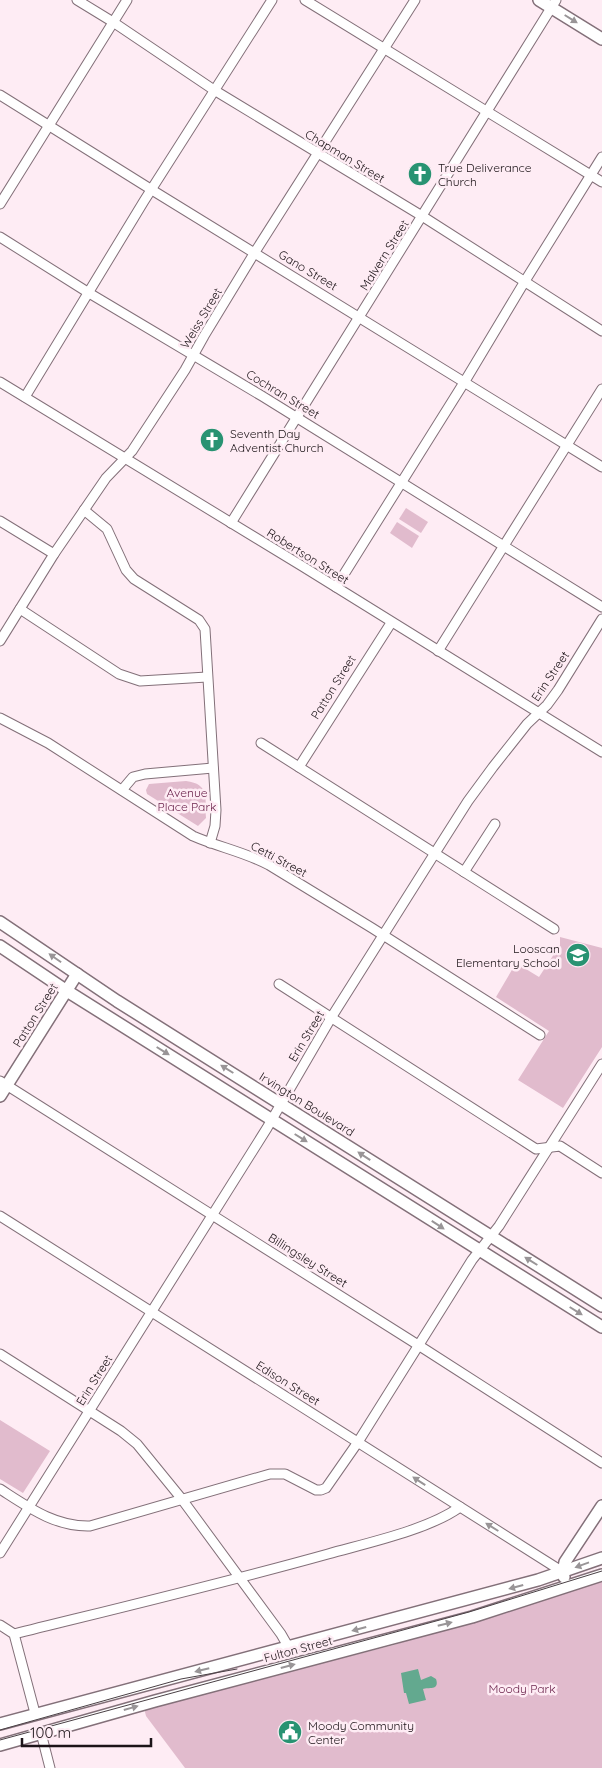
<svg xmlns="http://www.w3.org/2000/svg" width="602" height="1768" viewBox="0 0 602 1768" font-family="Quicksand,sans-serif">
<rect width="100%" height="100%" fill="#feecf4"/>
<g fill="#e1bbcd">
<polygon points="406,508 428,522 421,533 399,519"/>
<polygon points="397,522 419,536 412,548 390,533"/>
<path d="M186 781C210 784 205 798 206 818L198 826 147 794 146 790 149 784Z"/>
<polygon points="560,937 602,948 602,1047 563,1108 518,1080 549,1031 496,997 516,963 539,977 560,945"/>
<polygon points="0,1420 50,1451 23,1493 0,1479"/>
<polygon points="602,1577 602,1768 185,1768 146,1716 144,1708 394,1645"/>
</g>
<path fill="#63a98f" d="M418 1669 421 1680 431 1676 436 1679C440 1691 428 1687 423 1689L426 1700 409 1704 406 1693H404L401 1673Z"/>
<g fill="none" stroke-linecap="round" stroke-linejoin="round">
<g stroke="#837079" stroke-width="11">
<g id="street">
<polyline points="77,0 113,22 214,90 422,216 602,331"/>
<polyline points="305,0 602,182"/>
<polyline points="0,95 152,190 602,467"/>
<polyline points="0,204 127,0"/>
<polyline points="0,237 89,293 262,396 602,607"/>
<polyline points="0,382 302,566 602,752"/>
<polyline points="25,397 144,201 272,0"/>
<polyline points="84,510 107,529 126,570 134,579 199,620 205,629 216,810 215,826 210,843"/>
<polyline points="0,521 54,554"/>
<polyline points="231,523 556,0"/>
<polyline points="336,587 465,381 525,281 602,157"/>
<polyline points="20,609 119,674 140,681 207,677"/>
<polyline points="0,641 54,554 106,478 132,451 185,370 204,336 255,252 415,0"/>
<polyline points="438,651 602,389"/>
<path d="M0 718 48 743 193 836C218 847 245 852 269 865L372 928 540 1035"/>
<polyline points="261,743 554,929"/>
<polyline points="299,767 391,623"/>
<polyline points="122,790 133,777 145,774 213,768"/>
<polyline points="464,872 495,824"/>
<polyline points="279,984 536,1149 560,1146 602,1173"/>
<polyline points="0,1081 426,1350 602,1463"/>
<polyline points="0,1216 563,1572"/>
<polyline points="0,1354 121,1431 137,1444 181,1498 281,1634 289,1648"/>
<path d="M0 1489C28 1507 55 1527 90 1526L270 1474H285L316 1490H321L326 1488 358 1442 472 1260 499 1226 602 1064"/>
<polyline points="0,1553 267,1128 331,1018 435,853 468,801 493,767 527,724 547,705 558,690 602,619"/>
<polyline points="0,1625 14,1634 35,1713"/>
<path d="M14 1634C119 1608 224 1583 328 1554 367 1543 428 1530 460 1507"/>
<polyline points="41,1733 50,1768"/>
</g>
</g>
<g stroke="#837079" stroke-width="14">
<g id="secondary">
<polyline points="539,0 602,39"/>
<polyline points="0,922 117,1001 602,1306"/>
<polyline points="0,946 67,991 602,1327"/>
<polyline points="0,1096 77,974"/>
<polyline points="564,1577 563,1572 565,1562 602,1506"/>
<polyline points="0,1724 538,1580 602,1558"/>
<polyline points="0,1745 155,1701 472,1617 602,1575"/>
</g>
</g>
<use href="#street" stroke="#fff" stroke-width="9"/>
<use href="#secondary" stroke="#fff" stroke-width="11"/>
<g stroke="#4a4045" stroke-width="1">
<polyline points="0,1730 181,1679 237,1669"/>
<polyline points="0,1740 469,1612 602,1571"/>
</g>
</g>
<defs><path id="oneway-solid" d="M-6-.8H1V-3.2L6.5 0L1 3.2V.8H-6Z" transform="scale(1.25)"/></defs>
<g fill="#999597">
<use href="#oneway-solid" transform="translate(571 19) rotate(32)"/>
<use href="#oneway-solid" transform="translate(55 958) rotate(-145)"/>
<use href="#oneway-solid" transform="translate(163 1051) rotate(32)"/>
<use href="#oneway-solid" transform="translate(227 1069) rotate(-148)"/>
<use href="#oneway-solid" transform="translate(301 1138) rotate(32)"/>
<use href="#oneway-solid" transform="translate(364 1156) rotate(-147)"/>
<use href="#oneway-solid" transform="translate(438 1225) rotate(33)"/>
<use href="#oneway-solid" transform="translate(531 1261) rotate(-148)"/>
<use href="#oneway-solid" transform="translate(576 1311) rotate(32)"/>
<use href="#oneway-solid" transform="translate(419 1481) rotate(-147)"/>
<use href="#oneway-solid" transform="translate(492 1527) rotate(-148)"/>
<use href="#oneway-solid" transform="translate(582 1565) rotate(160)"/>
<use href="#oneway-solid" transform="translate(516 1587) rotate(165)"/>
<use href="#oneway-solid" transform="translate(445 1624) rotate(-14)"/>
<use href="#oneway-solid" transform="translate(359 1629) rotate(165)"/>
<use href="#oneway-solid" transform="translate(288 1666) rotate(-15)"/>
<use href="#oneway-solid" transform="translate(202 1670) rotate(166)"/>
<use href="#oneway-solid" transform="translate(131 1708) rotate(-16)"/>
</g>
<defs>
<g id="church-disc" transform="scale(1.25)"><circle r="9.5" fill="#289372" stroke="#feecf4"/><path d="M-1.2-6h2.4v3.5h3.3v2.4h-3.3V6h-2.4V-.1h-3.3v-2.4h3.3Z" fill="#fff"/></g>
<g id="school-disc" transform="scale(1.25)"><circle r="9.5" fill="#289372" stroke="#feecf4"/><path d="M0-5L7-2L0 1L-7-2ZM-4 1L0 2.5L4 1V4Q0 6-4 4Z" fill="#fff"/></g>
<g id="civic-disc" transform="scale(1.25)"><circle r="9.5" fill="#289372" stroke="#feecf4"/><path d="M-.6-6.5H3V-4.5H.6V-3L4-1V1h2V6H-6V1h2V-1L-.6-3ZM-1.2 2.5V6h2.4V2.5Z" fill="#fff"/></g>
</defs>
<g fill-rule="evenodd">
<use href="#church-disc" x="420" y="174"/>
<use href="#church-disc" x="212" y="440"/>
<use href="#school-disc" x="578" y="955"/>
<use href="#civic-disc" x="290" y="1732"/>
</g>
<g text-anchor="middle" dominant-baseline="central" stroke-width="5" stroke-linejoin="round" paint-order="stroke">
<g font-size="12" fill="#1c1418" stroke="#feecf4">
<text transform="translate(345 156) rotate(31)">Chapman Street</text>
<text transform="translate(384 255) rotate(-58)">Malvern Street</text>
<text transform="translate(308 270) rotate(31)">Gano Street</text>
<text transform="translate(201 318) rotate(-59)">Weiss Street</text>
<text transform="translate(283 394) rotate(31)">Cochran Street</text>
<text transform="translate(308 556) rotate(32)">Robertson Street</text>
<text transform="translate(550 676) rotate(-56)">Erin Street</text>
<text transform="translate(333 687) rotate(-58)">Patton Street</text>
<text transform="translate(279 859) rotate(28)">Cetti Street</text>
<text transform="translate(35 1015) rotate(-58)">Patton Street</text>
<text transform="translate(306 1036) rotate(-59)">Erin Street</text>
<text transform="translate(307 1104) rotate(32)">Irvington Boulevard</text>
<text transform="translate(308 1260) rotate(32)">Billingsley Street</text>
<text transform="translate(94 1380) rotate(-58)">Erin Street</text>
<text transform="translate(288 1383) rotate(32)">Edison Street</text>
<text transform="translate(298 1649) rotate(-15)">Fulton Street</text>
</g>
<g font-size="12" fill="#1c1418" stroke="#feecf4" text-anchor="start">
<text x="438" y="167">True Deliverance<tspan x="438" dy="14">Church</tspan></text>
<text x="230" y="433">Seventh Day<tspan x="230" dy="14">Adventist Church</tspan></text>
<text x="560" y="948" text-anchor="end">Looscan<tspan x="560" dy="14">Elementary School</tspan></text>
<text x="308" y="1725">Moody Community<tspan x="308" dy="14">Center</tspan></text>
</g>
<g font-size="12" fill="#6c254d" stroke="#feecf4">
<text x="187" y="792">Avenue<tspan x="187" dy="14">Place Park</tspan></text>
<text x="522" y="1688">Moody Park</text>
</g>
</g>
<path d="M22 1738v8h129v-8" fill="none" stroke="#1c1418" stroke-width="2.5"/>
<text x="30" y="1738" font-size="15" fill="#1c1418" stroke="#feecf4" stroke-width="4" paint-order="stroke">100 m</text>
</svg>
